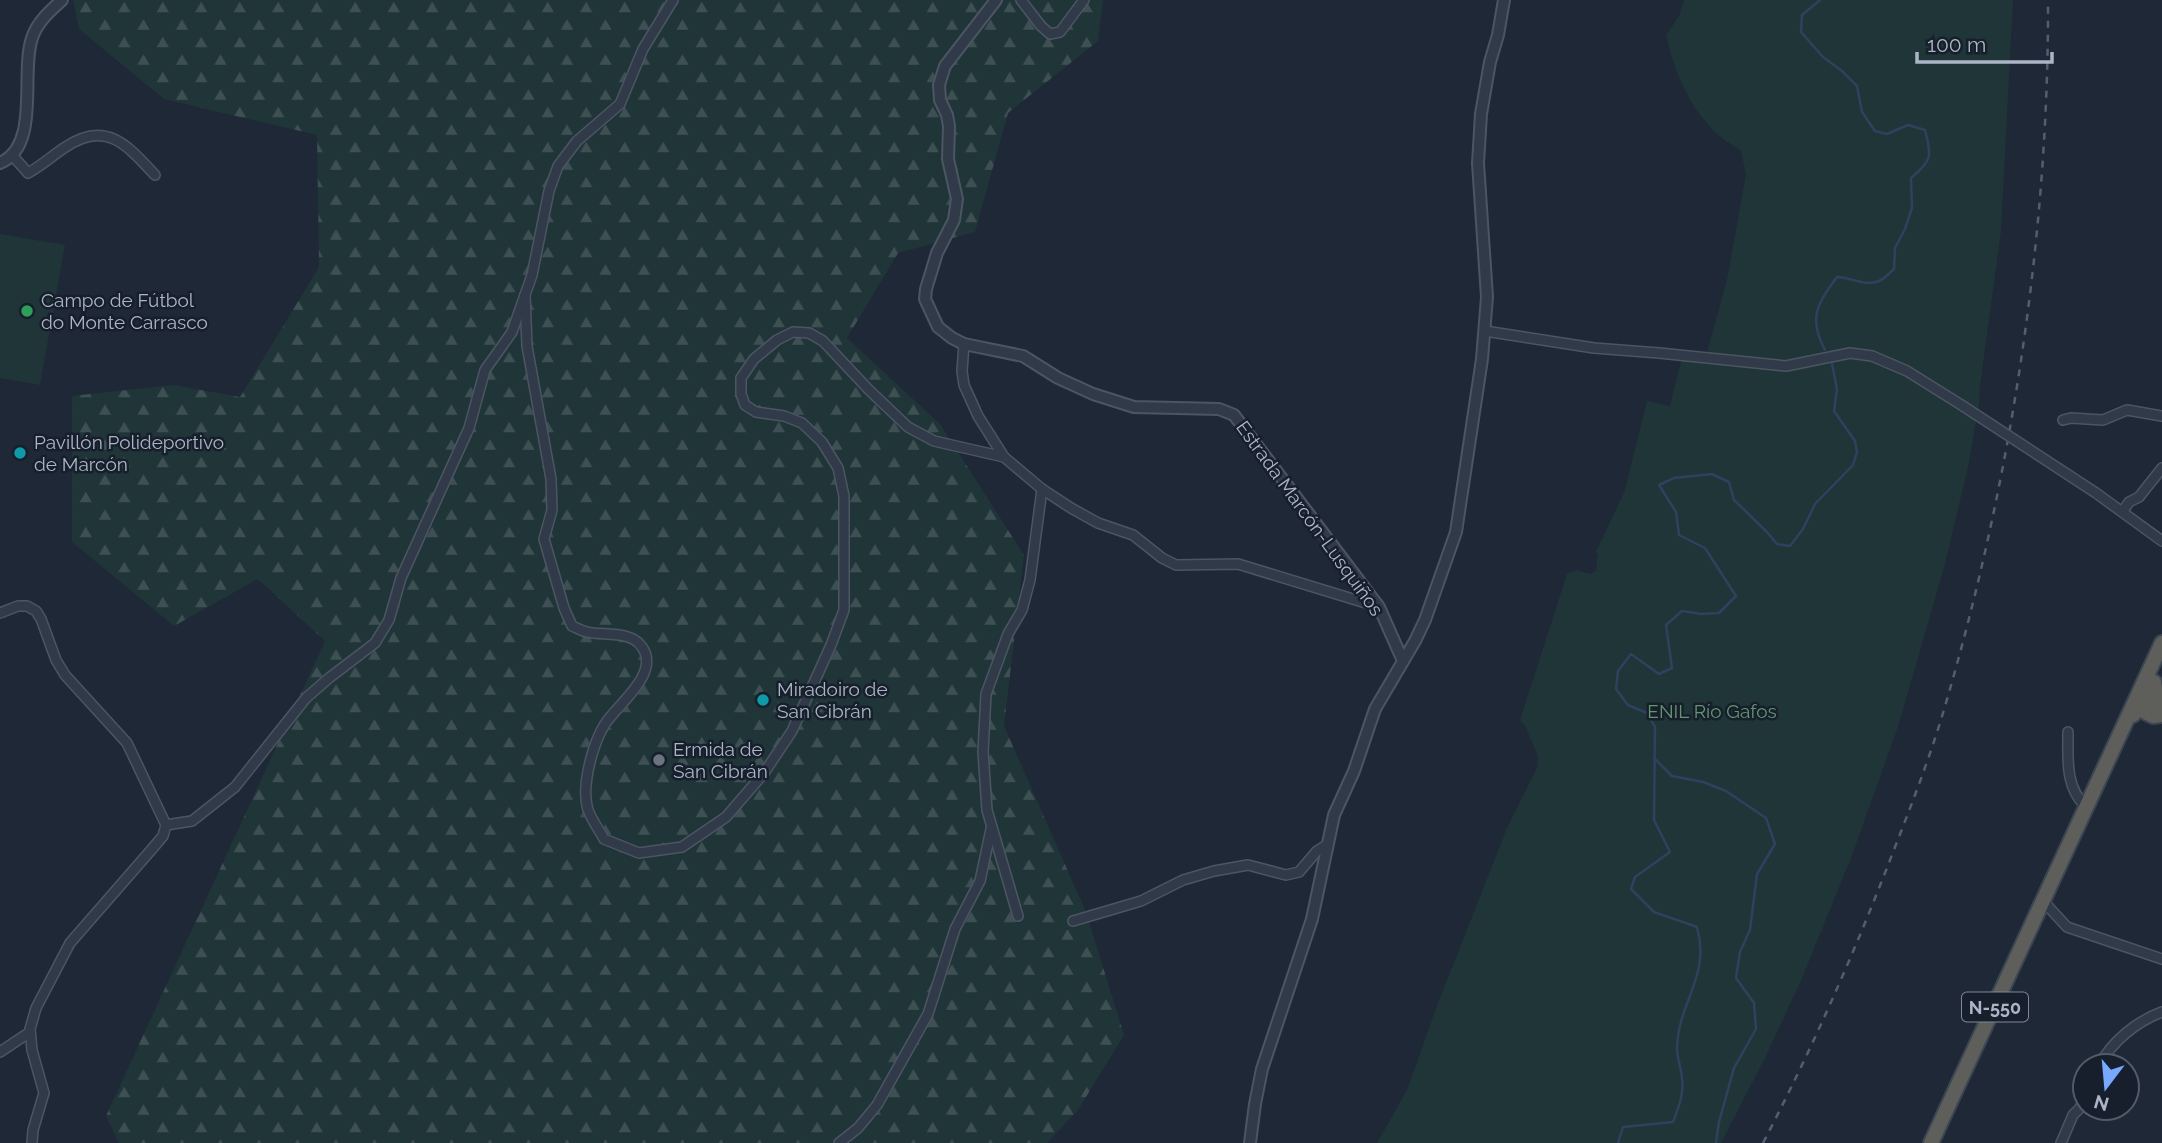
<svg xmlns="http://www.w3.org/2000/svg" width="2162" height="1143" viewBox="0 0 2162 1143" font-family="Raleway,sans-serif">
<defs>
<pattern id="forest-firs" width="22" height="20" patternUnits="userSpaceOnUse" patternTransform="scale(1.75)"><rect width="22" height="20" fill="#203538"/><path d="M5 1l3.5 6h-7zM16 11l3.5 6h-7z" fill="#3e5053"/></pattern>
</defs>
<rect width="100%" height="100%" fill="#1e2837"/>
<polygon fill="url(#forest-firs)" points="73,0 1103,0 1098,41 1008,113 975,232 898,253 847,338 940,424 1024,555 1004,726 1086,912 1124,1035 1078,1110 1047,1143 119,1143 106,1116 325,641 258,579 174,626 72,542 72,396 173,385 240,397 319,267 317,135 164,99 79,29"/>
<g fill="#203538">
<path d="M1684 0H2013L2001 231 1980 386 1979 405 1968 467 1945 564 1898 727 1851 858 1800 983 1764 1060 1721 1143H1377L1407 1090 1438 1003 1507 828 1537 768 1538 756 1525 726 1520 720 1567 574 1577 570 1590 574 1596 571 1598 555 1596 552 1625 490 1647 401 1670 406 1682 358 1702 357 1707 352 1727 280 1746 174 1741 151C1732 144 1721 139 1714 131 1688 105 1674 70 1666 35L1679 16Z"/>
<polygon points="0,234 65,245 40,385 0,378"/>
</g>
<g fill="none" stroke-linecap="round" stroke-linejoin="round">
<g stroke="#2e415e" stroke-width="2.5">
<path d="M1820 0 1802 15 1801 32 1823 57 1842 71 1857 86 1862 112 1875 131 1887 134 1908 125 1925 130C1932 156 1932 161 1911 178L1912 208 1905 229 1895 248 1894 269C1890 273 1884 279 1879 281 1865 287 1851 277 1837 277 1817 303 1808 319 1825 350"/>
<polyline points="1654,758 1672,776 1703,782 1726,791 1766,818 1775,844 1757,874 1750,930 1740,952 1736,978 1754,1003 1756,1029 1734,1068 1719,1122 1716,1143"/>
<path d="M1618 1143 1623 1127 1673 1122C1678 1109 1684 1095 1682 1080 1682 1070 1677 1059 1677 1048 1678 1002 1711 976 1697 927L1654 912 1631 889 1635 877 1670 852 1654 820 1655 727 1647 713 1628 705 1616 689 1618 671 1631 654 1659 674 1672 668 1666 625 1682 611 1701 614 1719 613 1736 596 1705 548 1679 535 1676 512 1659 485 1674 478 1712 474 1729 482 1734 500 1766 531 1777 544 1790 546 1803 529 1815 504 1853 465 1857 452 1855 441 1834 411 1837 389 1832 364"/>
</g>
<g stroke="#4c5563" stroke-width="12">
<g id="minor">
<polyline points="1021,0 1041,26 1050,34 1060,32 1084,0"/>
<path d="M12 155 28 173C41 166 52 156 64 148 106 119 127 145 155 175"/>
<path d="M525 295 527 346 551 479 552 510 544 539 564 608 572 626C577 628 582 631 587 632 603 636 631 630 642 647 661 673 617 705 605 724 593 743 582 783 587 806 589 817 599 829 604 839L639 853 682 847 726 817 764 773 792 731 831 645 844 610V496L838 468 822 442 802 423 784 416 756 412 745 405 741 394V378L754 359 777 340 793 332 809 333 823 341 869 390 908 427 934 441 1004 457"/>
<polyline points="1485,331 1594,348 1659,353 1786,366 1850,353 1872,356 1907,371 1963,406"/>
<polyline points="964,344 962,371 964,385 978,416 1004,457 1042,489 1071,508 1098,523 1133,535 1162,558 1176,565 1238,564 1379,607"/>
<polyline points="2063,420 2071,418 2103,420 2127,410 2162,416"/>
<polyline points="2096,493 2162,541"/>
<polyline points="2123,511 2129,502 2139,497 2162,468"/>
<polyline points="0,613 18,606 27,606 36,611 41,619 56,660 65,675 127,743 166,825 163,836 152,849 70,943 36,1008 30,1029 32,1050 44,1093 33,1130 32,1143"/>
<path d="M2068 732C2068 759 2065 786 2085 806"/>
<polyline points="166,825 192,821 235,787 306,698 329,678 375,643 389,620 401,578 469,428 485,370 512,332 532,275 549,191 558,166 577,141 620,104 643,49 673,0"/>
<polyline points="2044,902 2067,927 2162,959"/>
<polyline points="1018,916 987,810 983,752 986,694 1008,634 1022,610 1030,580 1042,489"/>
<polyline points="1073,921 1141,901 1183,880 1214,871 1248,865 1286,875 1299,872 1317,851 1328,844"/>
<polyline points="0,1052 30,1032"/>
<path d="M2099 1066C2111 1042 2137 1021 2162 1012"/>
<polyline points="839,1143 858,1128 877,1105 928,1014 955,929 980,881 991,829"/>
<polyline points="2061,1143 2073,1115 2080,1108 2085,1097"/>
</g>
</g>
<g stroke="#4c5563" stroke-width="14">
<g id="tertiary">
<polyline points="996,0 945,66 939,85 940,100 947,115 949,126 948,159 957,199 954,220 937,253 926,289 925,299 938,327 952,338 964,344 1023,356 1058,378 1093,394 1134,407 1219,409 1234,415 1379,607 1403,661"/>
<path d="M0 163C41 146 20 73 32 38 37 22 50 11 62 0"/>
<polyline points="1250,1143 1255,1104 1262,1069 1312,919 1334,815 1354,771 1375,709 1415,641 1425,620 1456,532 1482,359 1487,297 1478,163 1481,114 1490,62 1498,35 1504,0"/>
</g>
</g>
<g stroke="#3c4552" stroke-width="18">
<g id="trunk">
<polyline points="2154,682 2158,705"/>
<polyline points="2144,695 2145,712 2153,716 2162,715"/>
<polyline points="2133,715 2138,705 2150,702 2162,709"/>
<polyline points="1931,1143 2162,643"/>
</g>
</g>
<use href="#minor" stroke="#313a48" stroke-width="9"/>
<use href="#tertiary" stroke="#313a48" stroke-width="10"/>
<use href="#trunk" stroke="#5e5e5b" stroke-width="14"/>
<path stroke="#535e6f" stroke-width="2.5" stroke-dasharray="7 7" stroke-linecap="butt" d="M1763 1143C1811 1051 1853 956 1890 860 1909 811 1928 763 1943 713 2010 487 2049 236 2048 0"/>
<g stroke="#4c5563" stroke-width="12" stroke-linecap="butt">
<polyline id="minor-bridge" points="1963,406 2096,493"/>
</g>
<use href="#minor-bridge" stroke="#313a48" stroke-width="9"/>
</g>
<circle fill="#2e9e5b" stroke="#171f2c" stroke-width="2.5" cx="27" cy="311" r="7"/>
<g fill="#0f9aa8" stroke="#171f2c" stroke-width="2.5">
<circle cx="20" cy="453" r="7"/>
<circle cx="763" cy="700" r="7"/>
</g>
<circle fill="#6b7280" stroke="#171f2c" stroke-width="2.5" cx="659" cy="760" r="7"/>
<g text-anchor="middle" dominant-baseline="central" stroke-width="5" stroke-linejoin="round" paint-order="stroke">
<rect fill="#171f2c" stroke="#7f8897" stroke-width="2" x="1962" y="992.5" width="66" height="29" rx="5"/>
<g font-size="18" font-weight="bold" fill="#abb5c5">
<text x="1995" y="1007">N-550</text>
</g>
<g font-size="19" fill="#abb5c5" stroke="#171f2c" text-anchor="start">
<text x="41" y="300">Campo de Fútbol<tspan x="41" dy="22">do Monte Carrasco</tspan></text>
<text x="34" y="442">Pavillón Polideportivo<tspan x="34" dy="22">de Marcón</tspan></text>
<text x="777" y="689">Miradoiro de<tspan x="777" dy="22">San Cibrán</tspan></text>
<text x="673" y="749">Ermida de<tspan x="673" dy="22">San Cibrán</tspan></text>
</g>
<g font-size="19" fill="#abb5c5" stroke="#171f2c">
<text transform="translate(1310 518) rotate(54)">Estrada Marcón-Lusquiños</text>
</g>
<g font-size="19" fill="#62966e" stroke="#171f2c">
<text x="1712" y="711">ENIL Río Gafos</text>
</g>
</g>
<g transform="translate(2106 1087) rotate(196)"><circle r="33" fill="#171f2c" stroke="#525b69" stroke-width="2"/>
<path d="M0-5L12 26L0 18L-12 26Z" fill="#76a9ff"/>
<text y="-10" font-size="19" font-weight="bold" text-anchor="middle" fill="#abb5c5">N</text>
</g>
<path d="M1917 52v10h135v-10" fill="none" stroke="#abb5c5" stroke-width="3.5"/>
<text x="1927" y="52" font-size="21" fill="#abb5c5" stroke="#171f2c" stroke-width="5" paint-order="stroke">100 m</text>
</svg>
